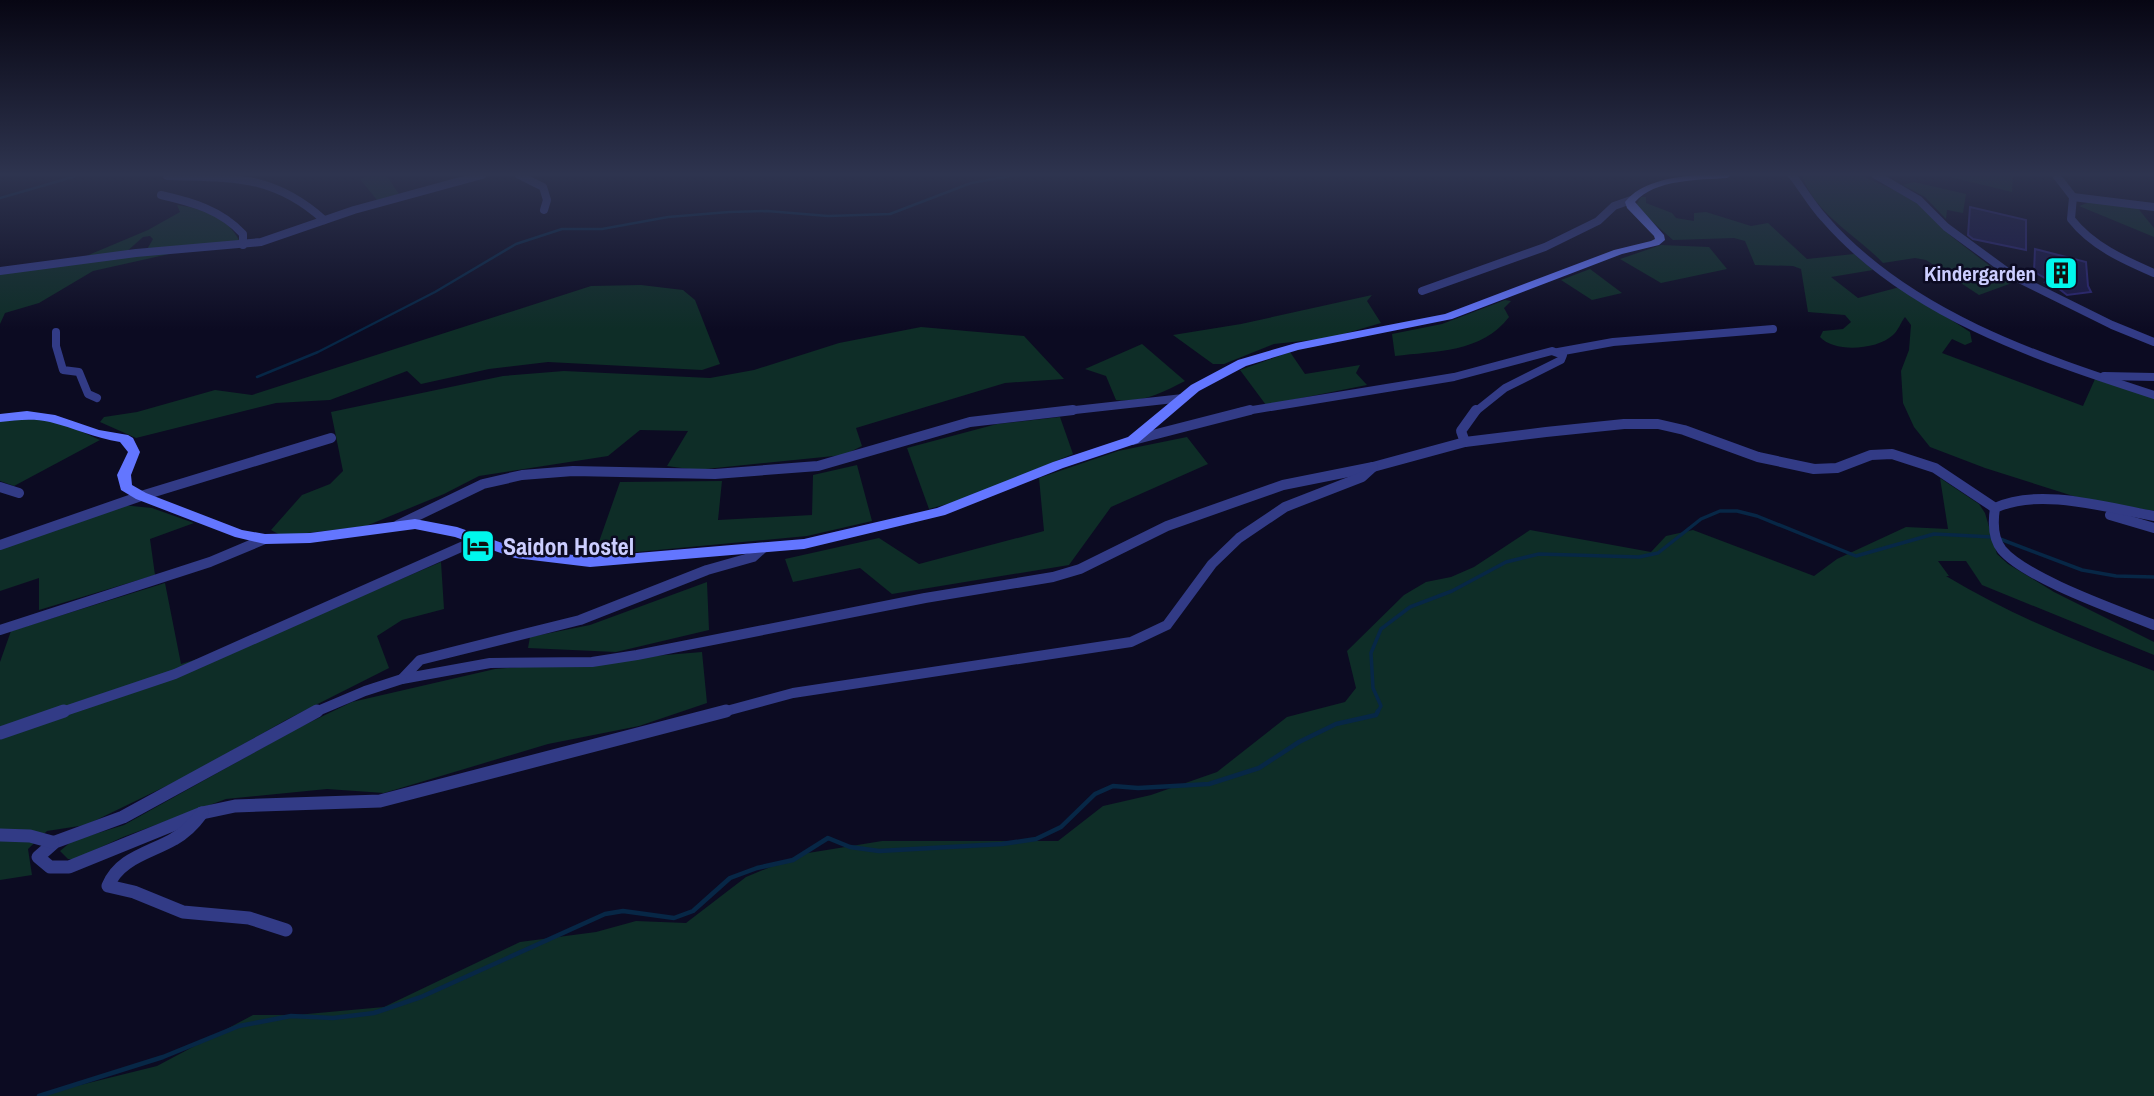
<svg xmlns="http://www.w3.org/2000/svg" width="2154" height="1096" viewBox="0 0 2154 1096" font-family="'Archivo Narrow',sans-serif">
<rect width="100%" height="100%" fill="#0c0b22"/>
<g fill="#0e2d27">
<polygon points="369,175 386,175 399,194 377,200 360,179"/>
<path d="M1802 175H1860L1894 190 1917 203 1951 236 2012 283 1979 295 1926 260 1915 258 1883 263C1857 235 1814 214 1802 175Z"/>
<polygon points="1942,175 2013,176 2012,192"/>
<polygon points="1914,182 1966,194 1963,213 1947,210 1946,219 1925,197 1903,185"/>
<path d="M1641 197H1646V203L1672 213 1676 218 1694 221V213L1706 212 1751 226 1768 223 1807 259 1854 254 1873 270 1831 277 1858 298 1900 287 1970 332 1972 342 1965 345 1952 339 1942 353 2083 406 2095 379 2154 398V511L2089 501 1985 468 1930 447 1914 427 1903 403 1901 371 1909 350 1911 325 1905 317C1901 322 1898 331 1893 335 1877 350 1834 353 1820 337L1823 331 1843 329 1851 322 1845 315 1808 312 1801 269 1793 266 1755 265 1745 241 1734 238 1673 240 1639 210 1636 205Z"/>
<polygon points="2090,202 2136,206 2154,228 2154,237 2079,206"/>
<path d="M177 205C201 208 227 217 239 240L232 243 146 251 153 239 150 236 143 237 125 253 79 259 148 230 180 212Z"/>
<polygon points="1661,245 1709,247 1727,269 1661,283 1620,259"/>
<polygon points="146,254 169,254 93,271 39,303 5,313 0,324 0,273"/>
<polygon points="1590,269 1622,293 1592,300 1561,280"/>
<polygon points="641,285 683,290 695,300 720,364 702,370 548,362 489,369 421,384 407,371 330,400 276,403 136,438 100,422 104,417 137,412 215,390 252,395 591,286"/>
<polygon points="1372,295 1367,301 1381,323 1330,338 1274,344 1224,364 1213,364 1173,335 1241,324"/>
<path d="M1505 300 1511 301 1504 308 1509 317C1482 353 1435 351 1395 356L1392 334 1442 324Z"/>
<polygon points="921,327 1024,336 1064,379 1005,383 856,428 862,446 844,455 696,470 667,466 688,431 640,430 608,456 479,476 444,494 366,526 282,536 271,530 302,495 330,484 343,471 331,412 503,376 564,371 710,378 754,370 839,343"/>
<path d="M1142 344 1185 381C1162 393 1142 403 1116 400L1106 376 1085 369Z"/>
<polygon points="1290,352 1305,374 1360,365 1356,373 1367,385 1266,405 1240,370"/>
<polygon points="1060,417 1073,454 962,500 929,509 907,448 997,424"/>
<polygon points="41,419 71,427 100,440 14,486 0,481 0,420"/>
<polygon points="1187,437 1208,464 1111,507 1069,565 892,594 860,568 793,582 785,559 879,538 919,564 1044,531 1039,478 1118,451"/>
<polygon points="857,465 872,521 807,536 594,556 620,482 722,481 718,520 812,515 813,475"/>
<path d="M1940 478 1979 504 1985 513 1997 554 2008 564 2054 592 2154 642V655L1982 585 1966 561H1938L1949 576H1946C2012 616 2083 644 2154 671V1096H36L157 1066 253 1015H296L384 1007 520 942 596 932 636 921 686 923 746 877 802 854 882 841H1058L1103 806 1151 795 1217 772 1287 717 1345 702 1356 688 1347 651 1404 595 1426 582 1451 577 1474 567 1530 530 1651 552 1666 536 1693 530 1814 576 1837 559 1906 527 1948 529Z"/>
<polygon points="122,505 152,508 194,523 150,539 155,575 39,610 39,578 0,591 0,548"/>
<polygon points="441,562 444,609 402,620 377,636 389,668 286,720 191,774 86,825 47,831 28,849 32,875 0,880 0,662 11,631 165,583 181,664 253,642"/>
<polygon points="707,582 709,630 616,652 528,648 530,637 590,625"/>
<polygon points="702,652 707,703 639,726 548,744 384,793 327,789 226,799 123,837 75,859 68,859 60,851 72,841 124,825 298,728 352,702 495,669"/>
</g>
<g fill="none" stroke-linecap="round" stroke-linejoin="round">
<g stroke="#072746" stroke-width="2.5">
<polyline points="0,198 80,175"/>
<polyline points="257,377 318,352 435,292 516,244 562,229 602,229 668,217 729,212 767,211 828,216 890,214 971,183 1016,175"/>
</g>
<g stroke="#072746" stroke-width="3.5">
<polyline points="2000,539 2082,570 2116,576 2154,577"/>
<polyline points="1377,713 1381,706 1373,688 1371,653 1381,629 1410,607 1452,591 1506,562 1539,554 1639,557 1658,553 1701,519 1720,511 1737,511 1757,516 1856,556 1934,534 1993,537"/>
</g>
<polyline stroke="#072746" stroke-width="4.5" points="39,1096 163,1057 239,1026 291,1016 333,1018 374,1013 421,997 605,914 623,911 674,918 693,911 730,878 757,868 793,860 828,838 850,847 879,851 1002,844 1036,839 1061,827 1095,794 1113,786 1138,788 1209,784 1259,768 1299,742 1336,724 1376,715 1378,711"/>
</g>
<g fill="#181645" stroke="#2a2573" stroke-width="2">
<polygon points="1970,207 2026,220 2026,250 1973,239 1968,235"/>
<polygon points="2035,249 2086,262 2088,286 2091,292 2067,295 2053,284 2045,282 2047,279 2034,272"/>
</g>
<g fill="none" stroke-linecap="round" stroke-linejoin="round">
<g stroke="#323b86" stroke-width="8">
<polyline points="519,175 543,187 547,200 544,210"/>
<path d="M1792 175C1803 189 1812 205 1824 218 1907 314 2037 357 2154 395"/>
<polyline points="1876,175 1919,200 1946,227 2013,276 2112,325 2154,342"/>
<path d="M2056 175 2073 197 2071 219C2092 246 2124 260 2154 273"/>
<path d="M167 176C232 178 273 174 324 220"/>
<path d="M161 195C192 202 221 210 243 234V245"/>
<polyline points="2073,197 2154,207"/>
<polyline points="0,271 136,253 261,242 354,210 482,175"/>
<polyline points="1422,291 1545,247 1598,221 1614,206 1631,200"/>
<polyline points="56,332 56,346 63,370 79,372 88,394 97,398"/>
<polyline points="1558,352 1613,342 1773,329"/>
<polyline points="2104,376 2154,377"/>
<polyline points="1057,412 1183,398"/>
<polyline points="1240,412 1454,377 1552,351 1563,355 1561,360 1505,388 1475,412"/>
</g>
<g stroke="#323b86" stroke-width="10">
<polyline points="1133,440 1250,410"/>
<polyline points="1465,442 1461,431 1476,410"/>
<polyline points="0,487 19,493"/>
<polyline points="2110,515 2154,528"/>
<path d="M2154 516C2108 508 2039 487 1995 508 1993 521 1993 539 2002 550 2027 579 2117 610 2154 625"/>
<polyline points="398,525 483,484 522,475 573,471 715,474 818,466 970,422 1073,410"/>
<polyline points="0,545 141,496 331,438"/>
<polyline points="763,548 753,557 707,570 580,620 420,660 402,679 490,663 592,662 637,655 925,598 1053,577 1080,569 1167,526 1283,485 1373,467 1465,442 1546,432 1624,424 1658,424 1684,430 1758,457 1814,469 1837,468 1871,455 1892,454 1935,468 1995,508"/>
<polyline points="0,630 210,562 265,539"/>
<polyline points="59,713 175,674 477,540"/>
<polyline points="313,713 365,691 402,679"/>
<polyline points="719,713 793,693 1131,642 1167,625 1212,564 1239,538 1285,507 1362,477 1373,467"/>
</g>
<g stroke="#323b86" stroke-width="13">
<polyline points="317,711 123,817 55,842 38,857 50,867 69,867 202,813 235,806 380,801 726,711"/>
<polyline points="0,733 64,711"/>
<path d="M202 813C194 824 185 833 174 839 150 853 119 858 108 886L134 892 183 912 249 918 286 930"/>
<polyline points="0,835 30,836 52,842"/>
</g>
<path fill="#6376ff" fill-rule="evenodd" d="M1694 175H1732L1727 178C1699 180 1655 179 1635 202L1664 235 1665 240 1659 245 1622 254 1452 319 1298 350 1246 366 1199 391 1138 443 1063 468 945 515 804 549 590 567 515 558 455 537 415 529 310 543 265 544 235 537 136 499 121 490 117 475 128 452 120 442C95 438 74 428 50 422 33 418 17 420 0 422V414L27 411 55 415 99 430 128 435 133 438 140 452 131 475 132 485 146 493 242 530 265 534 310 533 415 519 457 527 516 548 590 557 804 539 937 508 1053 462 1128 437 1191 385 1238 360 1296 343 1445 314 1614 250 1651 241 1655 239 1654 236 1627 208 1625 202C1641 182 1670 178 1694 175Z"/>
</g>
<linearGradient id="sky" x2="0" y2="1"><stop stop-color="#070613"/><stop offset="0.53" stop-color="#2e344f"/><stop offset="1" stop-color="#2e344f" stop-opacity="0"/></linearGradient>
<rect width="2154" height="329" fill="url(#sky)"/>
<defs>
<g id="building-square" transform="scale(1.75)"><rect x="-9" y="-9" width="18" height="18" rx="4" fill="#00f7ed" stroke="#0c0b22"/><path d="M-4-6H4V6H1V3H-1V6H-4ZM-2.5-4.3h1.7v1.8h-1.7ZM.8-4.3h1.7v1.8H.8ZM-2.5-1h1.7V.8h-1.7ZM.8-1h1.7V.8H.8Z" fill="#111"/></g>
<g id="hotel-square" transform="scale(1.75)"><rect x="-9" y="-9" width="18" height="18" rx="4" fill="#00f7ed" stroke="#0c0b22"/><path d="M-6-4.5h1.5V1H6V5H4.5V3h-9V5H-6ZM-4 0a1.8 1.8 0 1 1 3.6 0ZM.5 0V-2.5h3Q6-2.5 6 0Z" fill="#111"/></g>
</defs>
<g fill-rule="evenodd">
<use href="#building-square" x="2061" y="273"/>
<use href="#hotel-square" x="478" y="546"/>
</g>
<g text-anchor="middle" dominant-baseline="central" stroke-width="5" stroke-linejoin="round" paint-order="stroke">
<g font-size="21" font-weight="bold" fill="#ccceff" stroke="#0c0b22" text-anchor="end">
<text x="2036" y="273">Kindergarden</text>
</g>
<g font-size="24" font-weight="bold" fill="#ccceff" stroke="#0c0b22" text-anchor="start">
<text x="503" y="546">Saidon Hostel</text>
</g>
</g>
</svg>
